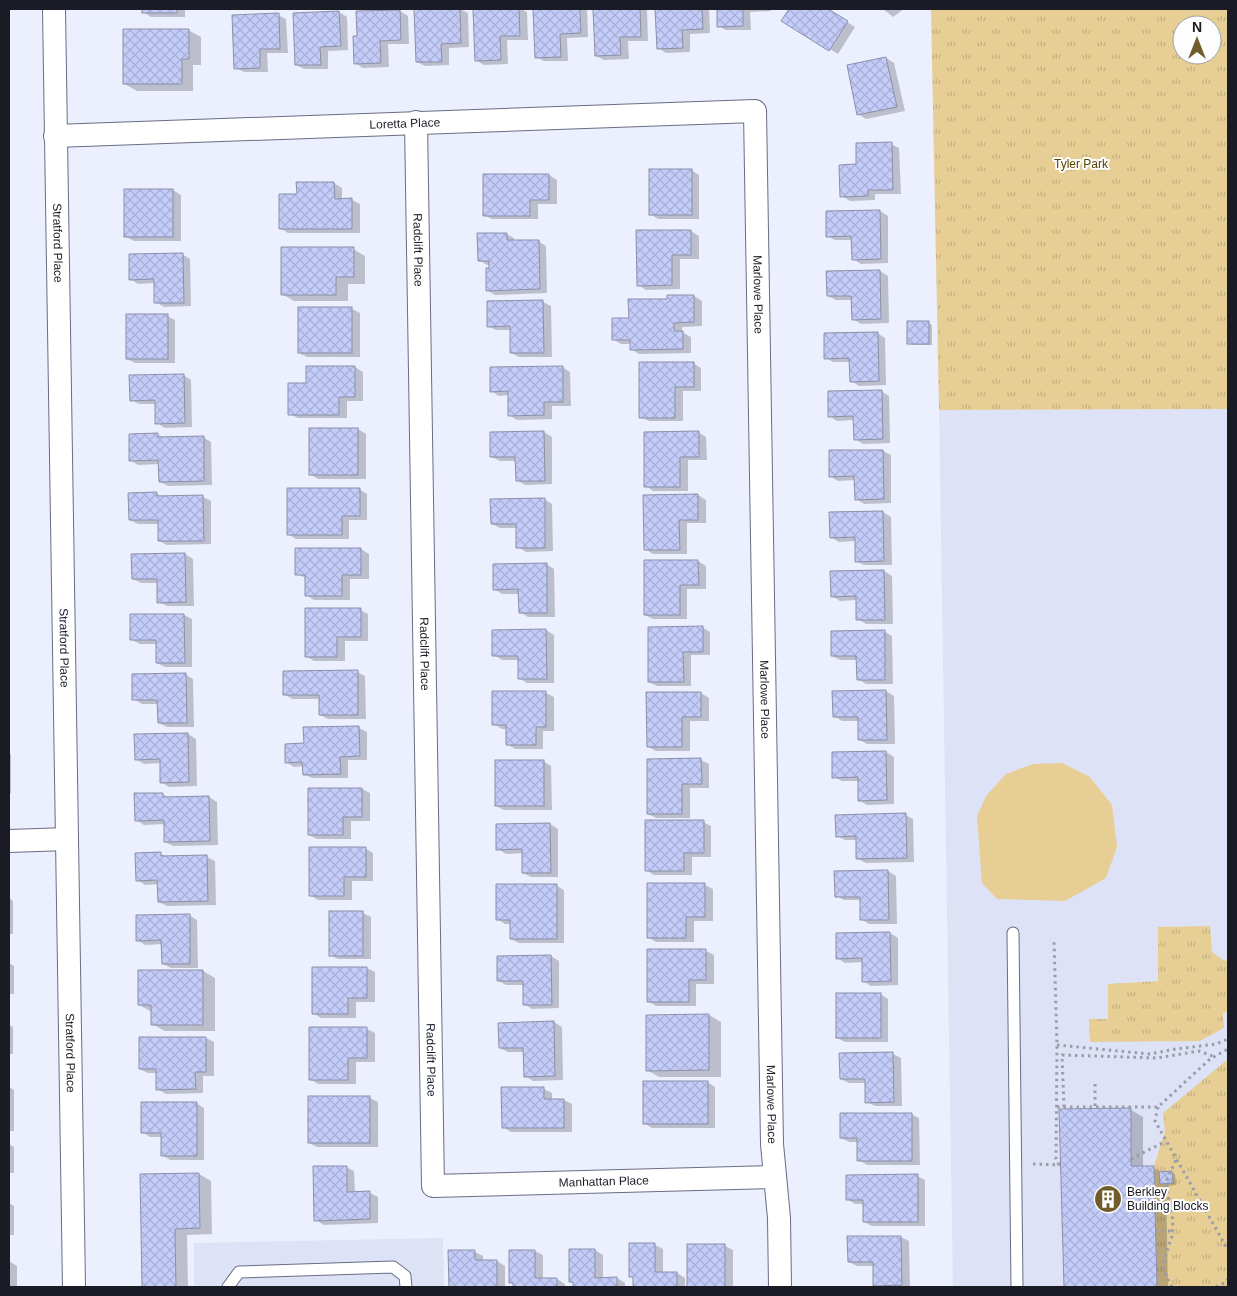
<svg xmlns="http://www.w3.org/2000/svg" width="1237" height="1296" viewBox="0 0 1237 1296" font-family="Helvetica,sans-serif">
<defs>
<pattern id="park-tufts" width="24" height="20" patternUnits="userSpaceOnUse" patternTransform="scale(1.25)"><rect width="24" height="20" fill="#e6ce95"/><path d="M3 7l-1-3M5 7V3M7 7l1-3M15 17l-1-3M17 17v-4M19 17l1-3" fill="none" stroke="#c5b080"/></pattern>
<pattern id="building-cross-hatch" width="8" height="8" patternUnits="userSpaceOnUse" patternTransform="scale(1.25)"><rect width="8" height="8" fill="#c4cdfa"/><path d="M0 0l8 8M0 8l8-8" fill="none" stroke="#a8afd6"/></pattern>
</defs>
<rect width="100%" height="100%" fill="#ebeffe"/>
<g fill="#dee2f6">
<polygon points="1228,409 1228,1287 953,1287 939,410"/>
<polygon points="443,1238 444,1287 194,1287 194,1243"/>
</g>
<polygon fill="#e6ce95" points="1062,763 1090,777 1112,805 1117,847 1106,878 1065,901 997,899 982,883 977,816 986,796 1006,774 1033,764"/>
<g fill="url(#park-tufts)" fill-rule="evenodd">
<path d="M931 9H1228V409L939 410ZM1182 25H1212V55H1182Z"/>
<polygon points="1210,926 1212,952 1223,960 1228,961 1228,1012 1223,1013 1224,1028 1200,1041 1090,1042 1089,1019 1108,1019 1108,984 1158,981 1158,927"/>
<polygon points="1228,1059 1228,1287 1157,1287 1154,1166 1165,1131 1163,1113"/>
</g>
<g fill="#0003">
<polygon points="143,9 185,9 185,17 151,17 143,12"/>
<polygon points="460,9 468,13 469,47 449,48 449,65 425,66 417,62 415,10"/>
<polygon points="474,9 521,9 527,12 528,40 507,40 508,64 484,65 476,60"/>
<polygon points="534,9 587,9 588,37 567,38 568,61 544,61 536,57"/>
<polygon points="595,9 647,9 648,41 628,41 629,59 604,60 596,56"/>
<polygon points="657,9 709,9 710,33 690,34 690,52 666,53 658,48"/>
<polygon points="718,9 771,9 771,11 750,12 751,30 726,30 718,26"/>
<polygon points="790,9 826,9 855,27 838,54 783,20"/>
<polygon points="883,9 904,9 893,17"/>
<polygon points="400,11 408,16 409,44 388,44 389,67 363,68 355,63 358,37 358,12"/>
<polygon points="339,12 347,17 348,50 328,51 328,69 304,69 296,65"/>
<polygon points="278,15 286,19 288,53 267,53 268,72 244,72 236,68"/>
<polygon points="188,30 201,37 201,65 193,65 193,91 137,91 125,84"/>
<polygon points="886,58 894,63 905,111 866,119 858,114"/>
<polygon points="891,144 899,148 901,194 875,194 875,200 850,201 842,196 858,166"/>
<polygon points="691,170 699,175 699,219 658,219 650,214"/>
<polygon points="549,175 557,180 557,204 538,204 538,219 492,219 484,215"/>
<polygon points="334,183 342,188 342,200 352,200 360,204 360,233 288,233 280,228 298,195 298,184"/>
<polygon points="173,190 181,195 181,241 134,241 126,237"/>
<polygon points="880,211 888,216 888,263 861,264 853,259 853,240 835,240 827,236"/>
<polygon points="691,231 699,236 699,259 680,259 680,289 646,290 638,285"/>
<polygon points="506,234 514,238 514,242 538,241 546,246 547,293 495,295 487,290 490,265 487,265 479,260"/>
<polygon points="353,249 365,256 365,284 348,284 348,301 294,301 282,294"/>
<polygon points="182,254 190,259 191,306 164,307 156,302 155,283 138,284 130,279"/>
<polygon points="880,271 888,276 889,323 861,324 853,319 853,300 836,300 828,296"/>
<polygon points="668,296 694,296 702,301 702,326 682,327 682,332 691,337 691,353 639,354 631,349 631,344 621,344 613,339 630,319 668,300"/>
<polygon points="543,302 551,306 552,357 519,357 511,353 511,330 496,330 488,326"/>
<polygon points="352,309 360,313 360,357 307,357 299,353"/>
<polygon points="167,316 175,320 175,363 135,363 127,359"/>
<polygon points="929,323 932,325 932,345 912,345 908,343"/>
<polygon points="877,333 885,338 886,385 859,386 851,381 851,362 833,362 826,358"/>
<polygon points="693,363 701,368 701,391 683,391 683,421 649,421 641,417"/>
<polygon points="355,367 363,372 363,401 347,401 347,418 298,418 290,414 307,384"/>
<polygon points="562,367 570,372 571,406 552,406 552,419 517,420 509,415 509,395 499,396 491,391"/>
<polygon points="183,375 191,380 192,427 165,428 157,423 156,404 139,404 131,400"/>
<polygon points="881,391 889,396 890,443 863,444 855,439 854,420 837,421 829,416"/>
<polygon points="358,429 366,434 366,479 318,479 310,474"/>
<polygon points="544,432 552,437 552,484 525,485 517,480 517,461 500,461 492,457"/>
<polygon points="698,432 706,437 707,460 688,460 688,491 653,491 646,486"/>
<polygon points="157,434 164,438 203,437 211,442 212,485 168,486 160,482 159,464 138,465 130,460"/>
<polygon points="883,451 891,455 891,503 864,504 856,499 856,480 838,481 830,476"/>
<polygon points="359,489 367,494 367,520 349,520 349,539 296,539 288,534"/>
<polygon points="157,494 163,497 203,497 211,501 211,544 167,545 159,541 159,524 138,524 130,520"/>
<polygon points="698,495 706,500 706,523 687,523 687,554 653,554 645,549"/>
<polygon points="544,499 552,504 553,551 526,552 518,547 517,528 500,528 492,524"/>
<polygon points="883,512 891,517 892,565 864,565 856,561 856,541 839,542 831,537"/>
<polygon points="361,549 369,554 369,579 350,579 350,600 314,600 306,595 306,578 296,574"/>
<polygon points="185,554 193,559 194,606 167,606 159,602 158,583 141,583 133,579 133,555"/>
<polygon points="698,561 706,566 706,589 687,589 687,619 653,619 645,615"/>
<polygon points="546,564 554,569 555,617 528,617 520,612 520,594 502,594 494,589"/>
<polygon points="884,571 892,576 893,624 866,624 858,619 857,600 840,601 832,596 832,572"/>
<polygon points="360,610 368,614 368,641 345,641 345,661 314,661 306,656"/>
<polygon points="184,615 192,619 192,667 165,667 157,663 157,644 140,644 132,640"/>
<polygon points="702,627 710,632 710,655 691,655 691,686 657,686 649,682"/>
<polygon points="546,630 554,635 554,683 527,683 519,678 519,660 502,660 494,655"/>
<polygon points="884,631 892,636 893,684 866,684 858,679 858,660 840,660 832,656"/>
<polygon points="357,672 365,676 366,719 328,719 320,715 320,699 292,699 284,694"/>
<polygon points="186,675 193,679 194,727 167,727 159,723 159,704 142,704 134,699"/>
<polygon points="886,691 894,696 895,744 867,744 860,740 859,721 842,721 834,716 834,692"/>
<polygon points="494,693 546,693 554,697 554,731 543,731 543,749 515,749 507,744 507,729 502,729 494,724"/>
<polygon points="701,693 709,698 709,721 690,721 690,751 656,751 648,747"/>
<polygon points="359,728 367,732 367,760 348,760 348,778 312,778 304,774 304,766 294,767 286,762 305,745"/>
<polygon points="188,734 196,739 197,786 169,787 161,782 161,763 144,764 136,759"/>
<polygon points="886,752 894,757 894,804 867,805 859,800 859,781 842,781 834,777"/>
<polygon points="9,753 11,755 11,793 9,793"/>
<polygon points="701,760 709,764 709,788 690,788 690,818 656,818 648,814"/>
<polygon points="543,761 551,766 552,810 504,810 496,806"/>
<polygon points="362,789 370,793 370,821 351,821 351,839 317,839 309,835"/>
<polygon points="163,794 169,798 209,797 217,802 218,845 173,846 165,842 165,824 144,825 136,820"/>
<polygon points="905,815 913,819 914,862 866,863 858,859 857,840 845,840 837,836"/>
<polygon points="703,822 711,826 711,857 692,857 692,875 654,875 646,870"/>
<polygon points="550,824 558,829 558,877 531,877 523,873 523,853 506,854 498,849"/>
<polygon points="365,848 373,853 373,881 352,881 352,900 318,900 310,895"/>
<polygon points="161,854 168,857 207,857 215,861 216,905 167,906 159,902 159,884 145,885 137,880"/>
<polygon points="888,871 896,876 897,924 869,924 861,919 861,900 844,900 836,896 836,872"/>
<polygon points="705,885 713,889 713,921 694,921 694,942 656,942 648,937"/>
<polygon points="557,886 564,890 564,943 519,943 511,939 511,924 505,924 497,919"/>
<polygon points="9,898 13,901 13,934 9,934"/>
<polygon points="363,913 371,917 371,959 338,959 330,955"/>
<polygon points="189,915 197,920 198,968 171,968 163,964 163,944 145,945 137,940"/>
<polygon points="890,933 898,938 898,985 871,986 863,981 863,962 845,963 837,958"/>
<polygon points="706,951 714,955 714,984 696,984 696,1006 656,1006 648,1001"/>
<polygon points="551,956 559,961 559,1008 532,1009 524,1004 524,985 506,985 499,981"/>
<polygon points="9,963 14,966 14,994 9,994"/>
<polygon points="313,968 367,968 375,972 375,1002 356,1002 356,1018 321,1018 313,1013"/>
<polygon points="203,971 215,978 215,1031 165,1031 152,1024 152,1012 139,1005"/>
<polygon points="880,994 888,999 888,1042 845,1042 837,1038"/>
<polygon points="709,1015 721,1022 721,1077 659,1077 647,1070"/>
<polygon points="554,1022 562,1027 563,1080 533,1081 525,1076 525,1052 508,1052 500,1048"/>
<polygon points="9,1025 13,1027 13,1054 9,1054"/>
<polygon points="310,1029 367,1029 375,1033 375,1062 356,1062 356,1084 318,1084 310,1079"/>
<polygon points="206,1038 214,1042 214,1076 203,1076 203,1093 166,1094 158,1089 157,1073 148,1073 140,1069"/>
<polygon points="893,1054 901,1058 902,1106 875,1106 867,1102 866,1083 849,1083 841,1079"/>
<polygon points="707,1082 715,1087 715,1128 652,1128 644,1123"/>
<polygon points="9,1087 14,1090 14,1131 9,1131"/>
<polygon points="544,1089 552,1093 552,1100 564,1100 572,1104 572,1132 511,1132 503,1127"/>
<polygon points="370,1098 378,1102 378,1147 317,1147 309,1143"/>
<polygon points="196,1103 204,1108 204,1160 170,1160 162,1155 162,1137 150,1137 142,1132"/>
<polygon points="1060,1110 1131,1110 1143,1117 1143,1168 1154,1168 1162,1173 1172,1172 1175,1174 1176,1185 1166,1186 1168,1287 1066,1287"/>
<polygon points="911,1114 919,1118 920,1165 867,1165 859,1160 859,1142 849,1142 841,1138"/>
<polygon points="9,1144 14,1147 14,1173 9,1173"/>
<polygon points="346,1167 354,1171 355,1193 370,1193 378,1197 378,1223 324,1225 316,1220"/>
<polygon points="199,1174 211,1181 212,1234 187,1235 188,1287 143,1287 141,1175"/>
<polygon points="917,1176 925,1180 925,1226 872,1226 864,1222 864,1204 855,1204 847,1199"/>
<polygon points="9,1203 14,1206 14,1235 9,1235"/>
<polygon points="901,1237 909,1241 910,1287 878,1287 874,1285 874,1266 857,1266 849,1262"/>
<polygon points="655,1245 663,1249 663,1273 677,1273 685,1278 685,1287 634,1287 634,1278 630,1276"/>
<polygon points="688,1246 725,1246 733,1250 733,1287 688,1287"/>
<polygon points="595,1250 603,1255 603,1279 617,1278 625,1283 625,1287 574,1287 574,1283 570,1281"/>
<polygon points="535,1251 543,1255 543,1279 557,1279 565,1284 565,1287 514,1287 514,1284 510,1282"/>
<polygon points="450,1252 475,1252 483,1256 483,1262 497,1261 505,1266 505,1287 450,1287"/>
<polygon points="9,1261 17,1266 17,1287 9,1287"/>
</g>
<g fill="url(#building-cross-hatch)" stroke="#8b90a8">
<rect x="142" y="9" width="35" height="4"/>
<polygon points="414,9 460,9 461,43 441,44 442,62 416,62"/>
<polygon points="473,9 519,9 520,36 500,36 501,60 475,61"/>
<polygon points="533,9 580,9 581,33 560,34 561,57 535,58"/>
<polygon points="593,9 640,9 641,37 620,37 621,55 595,56"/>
<polygon points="655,9 702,9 703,29 682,30 683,48 657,49"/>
<polygon points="717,9 743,9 743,26 717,27"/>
<polygon points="789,9 828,9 848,21 829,51 781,21"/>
<polygon points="400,10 401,40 380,41 381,63 354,64 353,36 357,36 356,11"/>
<polygon points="339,11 341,46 320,47 321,65 295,65 293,13"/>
<polygon points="279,13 280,49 260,49 260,68 234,69 232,15"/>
<polygon points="123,29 189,29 189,59 182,59 182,84 123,84"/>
<polygon points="886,57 897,107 857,115 847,65"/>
<polygon points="892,142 893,190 868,190 868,196 840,197 839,165 856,164 856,143"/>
<rect x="649" y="169" width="43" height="46"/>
<polygon points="483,174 549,174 549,200 530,200 530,216 483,216"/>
<polygon points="296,182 334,182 335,199 352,198 352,229 279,229 279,194 297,194"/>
<rect x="124" y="189" width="49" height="48"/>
<polygon points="880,210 881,259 852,260 851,236 826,237 826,211"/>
<polygon points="636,230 691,230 691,255 672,255 672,285 637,286"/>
<polygon points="477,233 507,233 507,240 539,240 540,289 486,291 486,268 489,268 489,261 478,261"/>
<polygon points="281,247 354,247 354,277 336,277 336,295 281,295"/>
<polygon points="183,253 184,303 154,303 154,279 129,280 129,254"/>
<polygon points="880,270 881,319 852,320 851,296 827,296 826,271"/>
<polygon points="667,295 694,295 694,322 674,323 674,331 683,331 683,349 630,350 630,340 612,340 612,318 629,318 628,299 667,299"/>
<polygon points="543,300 544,353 510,353 510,326 487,327 487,301"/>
<rect x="298" y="307" width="54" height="46"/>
<rect x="126" y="314" width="42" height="45"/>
<rect x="907" y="321" width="22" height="23"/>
<polygon points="878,332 879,381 850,382 849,358 824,359 824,333"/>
<polygon points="639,362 694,362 694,387 675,387 675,418 639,418"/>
<polygon points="306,366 355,366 355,397 339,397 339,415 288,415 288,383 306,383"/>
<polygon points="563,366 563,402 544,402 544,415 508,416 508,391 490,392 490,367"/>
<polygon points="184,374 185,423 155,424 155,400 130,401 129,375"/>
<polygon points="882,390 883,439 854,440 853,416 828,417 828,391"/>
<rect x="309" y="428" width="49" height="47"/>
<polygon points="544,431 545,481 516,481 515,457 490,457 490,432"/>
<polygon points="699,431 699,457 680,457 680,487 644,487 644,432"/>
<polygon points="158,433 158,437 204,436 204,481 159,482 158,460 129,461 129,434"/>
<polygon points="829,450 883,450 884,499 855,500 854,476 829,477"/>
<polygon points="287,488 360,488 360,516 342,516 342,535 287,535"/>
<polygon points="157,492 157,496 203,495 204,541 158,541 158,520 129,520 128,493"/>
<polygon points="698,494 698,520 679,520 680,550 644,550 643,495"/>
<polygon points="545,498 545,548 516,548 516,524 491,524 490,499"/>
<polygon points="883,511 884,561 855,562 855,537 830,538 829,512"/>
<polygon points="295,548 361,548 361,575 342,575 342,596 305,596 305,575 295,575"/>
<polygon points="185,553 186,602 157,603 157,579 132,579 131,554"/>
<polygon points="644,560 698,560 699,585 680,585 680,615 644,615"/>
<polygon points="547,563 547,613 519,613 518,589 493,590 493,564"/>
<polygon points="884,570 885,620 856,620 856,596 831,597 830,571"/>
<polygon points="305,608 361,608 361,637 337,637 337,657 305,657"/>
<polygon points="130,614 184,614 185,663 156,663 156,640 130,640"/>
<polygon points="703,626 703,652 683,652 684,682 648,682 648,627"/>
<polygon points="546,629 547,679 518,679 518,656 492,656 492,630"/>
<polygon points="885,630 885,680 857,680 856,656 831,656 831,631"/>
<polygon points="358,670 358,715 319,715 319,695 283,695 283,671"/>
<polygon points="186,673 187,723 158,723 157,700 132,700 132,674"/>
<polygon points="886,690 887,740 858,740 858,717 833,717 832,691"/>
<polygon points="492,691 546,691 546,727 536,727 536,745 506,745 506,725 492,725"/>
<polygon points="646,692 701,692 701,717 682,717 682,747 647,747"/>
<polygon points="359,726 360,756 340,757 341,774 303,775 302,762 285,763 285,744 304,743 303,727"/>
<polygon points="188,733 189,782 160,783 160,759 135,760 134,734"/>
<polygon points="886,751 887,800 858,801 858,777 832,778 832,752"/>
<polygon points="701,758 702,784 682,784 682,814 647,814 647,759"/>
<rect x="495" y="760" width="49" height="46"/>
<polygon points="308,788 362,788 362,817 343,817 343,835 308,835"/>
<polygon points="134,793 163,793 163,797 209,796 210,841 164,842 164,820 135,821"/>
<polygon points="906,813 907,858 856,859 856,836 836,837 835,815"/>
<polygon points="645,820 704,820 704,853 684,853 684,871 645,871"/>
<polygon points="550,823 551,873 522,873 522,849 496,850 496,824"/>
<polygon points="309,847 366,847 366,877 344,877 344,896 309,896"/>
<polygon points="161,852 161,856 207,855 208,901 158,902 157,880 136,881 135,853"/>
<polygon points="888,870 889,920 860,920 860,897 835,897 834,871"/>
<polygon points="647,883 705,883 705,917 686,917 686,938 647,938"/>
<polygon points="496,884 557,884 557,939 510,939 510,920 496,920"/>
<rect x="329" y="911" width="34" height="45"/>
<polygon points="190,914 190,964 162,964 161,940 136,941 136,915"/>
<polygon points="890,932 891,981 862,982 862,958 836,959 836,933"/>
<polygon points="647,949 706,949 706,980 689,980 689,1002 647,1002"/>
<polygon points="551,955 552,1005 523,1005 523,981 497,981 497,956"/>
<polygon points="312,967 367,967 367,998 348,998 348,1014 312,1014"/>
<polygon points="138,970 203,970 203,1025 151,1025 151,1005 138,1005"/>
<rect x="836" y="993" width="45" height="45"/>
<polygon points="709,1014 709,1070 646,1071 646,1015"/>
<polygon points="554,1021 555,1076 524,1077 523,1048 499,1048 498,1023"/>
<polygon points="309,1027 367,1027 367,1058 348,1058 348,1080 309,1080"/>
<polygon points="139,1037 206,1037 206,1072 195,1072 196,1089 156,1090 156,1069 139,1069"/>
<polygon points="893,1052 894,1102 865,1103 865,1079 840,1079 839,1053"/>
<rect x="643" y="1081" width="65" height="43"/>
<polygon points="501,1087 544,1087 544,1099 564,1099 564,1128 502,1128"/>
<rect x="308" y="1096" width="62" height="47"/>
<polygon points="141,1102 197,1102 197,1156 161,1156 161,1133 141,1133"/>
<polygon points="1131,1108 1131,1166 1154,1166 1157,1287 1064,1287 1059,1109"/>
<polygon points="840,1113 912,1113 912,1161 857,1161 857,1138 840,1138"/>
<polygon points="313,1166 347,1166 347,1192 370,1191 370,1219 314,1221"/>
<polygon points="1172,1171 1173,1183 1160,1184 1159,1172"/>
<polygon points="199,1173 200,1228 175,1229 176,1287 142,1287 140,1174"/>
<polygon points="918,1174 918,1222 863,1222 863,1200 846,1200 846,1175"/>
<polygon points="847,1236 901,1236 902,1285 873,1286 873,1262 848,1262"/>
<polygon points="629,1243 655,1243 655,1272 677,1272 677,1287 633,1287 633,1277 629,1277"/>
<rect x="687" y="1244" width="38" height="43"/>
<polygon points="569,1249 595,1249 595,1278 617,1277 617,1287 573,1287 573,1282 569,1282"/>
<polygon points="448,1250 475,1250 475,1260 497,1260 497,1287 449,1287"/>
<polygon points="509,1250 535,1250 535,1278 557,1278 557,1287 513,1287 513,1283 509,1283"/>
</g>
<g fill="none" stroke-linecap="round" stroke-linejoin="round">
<g stroke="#696d84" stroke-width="13">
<g id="lane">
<polyline points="1013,933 1017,1287"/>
<polyline points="228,1287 239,1272 393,1267 405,1276 406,1287"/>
</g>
</g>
<g stroke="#696d84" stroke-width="24">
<g id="street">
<path id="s1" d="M54 9 74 1287"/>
<path id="s2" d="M416 122 433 1186 775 1177"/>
<path id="s3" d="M55 136 755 111 772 1144 779 1218 780 1287"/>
<polyline points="9,841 67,839"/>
</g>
</g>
<g stroke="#999ca9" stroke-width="3" stroke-dasharray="2.5 4" stroke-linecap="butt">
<polyline points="1057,1045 1150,1054 1176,1049 1216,1044 1228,1039"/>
<polyline points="1095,1084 1095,1107"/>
<polyline points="1057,1107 1158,1107 1210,1059 1228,1049"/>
<polyline points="1064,1107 1062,1055 1157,1058 1199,1051 1215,1057"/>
<polyline points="1158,1107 1155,1121 1228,1250"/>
<polyline points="1131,1159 1166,1141"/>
<polyline points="1033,1164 1059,1165 1056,1159 1057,1045 1054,940"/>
<polyline points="1155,1231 1172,1231"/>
<polyline points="1172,1287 1166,1276 1163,1264 1172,1236 1173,1221 1167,1191 1167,1179 1176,1160"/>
<polyline points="1216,1287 1226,1282 1228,1279"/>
</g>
<use href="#lane" stroke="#fff" stroke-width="11"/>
<use href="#street" stroke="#fff" stroke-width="22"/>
</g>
<defs>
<g id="building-disc" transform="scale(1.4375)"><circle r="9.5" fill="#705d2b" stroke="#fdfdfd"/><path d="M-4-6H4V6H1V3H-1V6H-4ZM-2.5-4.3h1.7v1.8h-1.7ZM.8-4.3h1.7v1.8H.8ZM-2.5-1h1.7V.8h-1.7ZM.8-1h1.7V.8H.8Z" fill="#fff"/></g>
</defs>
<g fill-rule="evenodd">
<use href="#building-disc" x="1108" y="1199"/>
</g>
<g text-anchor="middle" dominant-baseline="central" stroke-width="4" stroke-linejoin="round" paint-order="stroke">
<g font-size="12" fill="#1a1b24" stroke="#fdfdfd">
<text stroke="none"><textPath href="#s3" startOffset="350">Loretta Place</textPath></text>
<text stroke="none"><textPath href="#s1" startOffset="234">Stratford Place</textPath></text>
<text stroke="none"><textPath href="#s2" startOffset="128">Radclift Place</textPath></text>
<text stroke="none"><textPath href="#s3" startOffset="884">Marlowe Place</textPath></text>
<text stroke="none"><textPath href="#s1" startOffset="639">Stratford Place</textPath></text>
<text stroke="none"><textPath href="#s2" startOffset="532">Radclift Place</textPath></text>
<text stroke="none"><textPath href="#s3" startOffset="1289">Marlowe Place</textPath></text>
<text stroke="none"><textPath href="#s1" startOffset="1044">Stratford Place</textPath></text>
<text stroke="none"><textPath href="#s2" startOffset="938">Radclift Place</textPath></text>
<text stroke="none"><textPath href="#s3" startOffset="1694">Marlowe Place</textPath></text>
<text stroke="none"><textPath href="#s2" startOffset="1235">Manhattan Place</textPath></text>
</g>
<g font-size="12" fill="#584300" stroke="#fdfdfd">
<text x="1081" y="164">Tyler Park</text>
</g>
<g font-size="12" fill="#1a1b24" stroke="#fdfdfd" text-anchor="start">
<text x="1127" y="1192">Berkley<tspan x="1127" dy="14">Building Blocks</tspan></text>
</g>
</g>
<rect width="1237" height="1296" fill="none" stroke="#1a1b24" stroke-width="20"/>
<g transform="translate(1197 40)"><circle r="24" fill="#fdfdfd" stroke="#a2a3a6"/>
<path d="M0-4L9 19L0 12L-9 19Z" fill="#705d2b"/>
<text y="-8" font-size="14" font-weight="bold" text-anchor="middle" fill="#1a1b24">N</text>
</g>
</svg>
